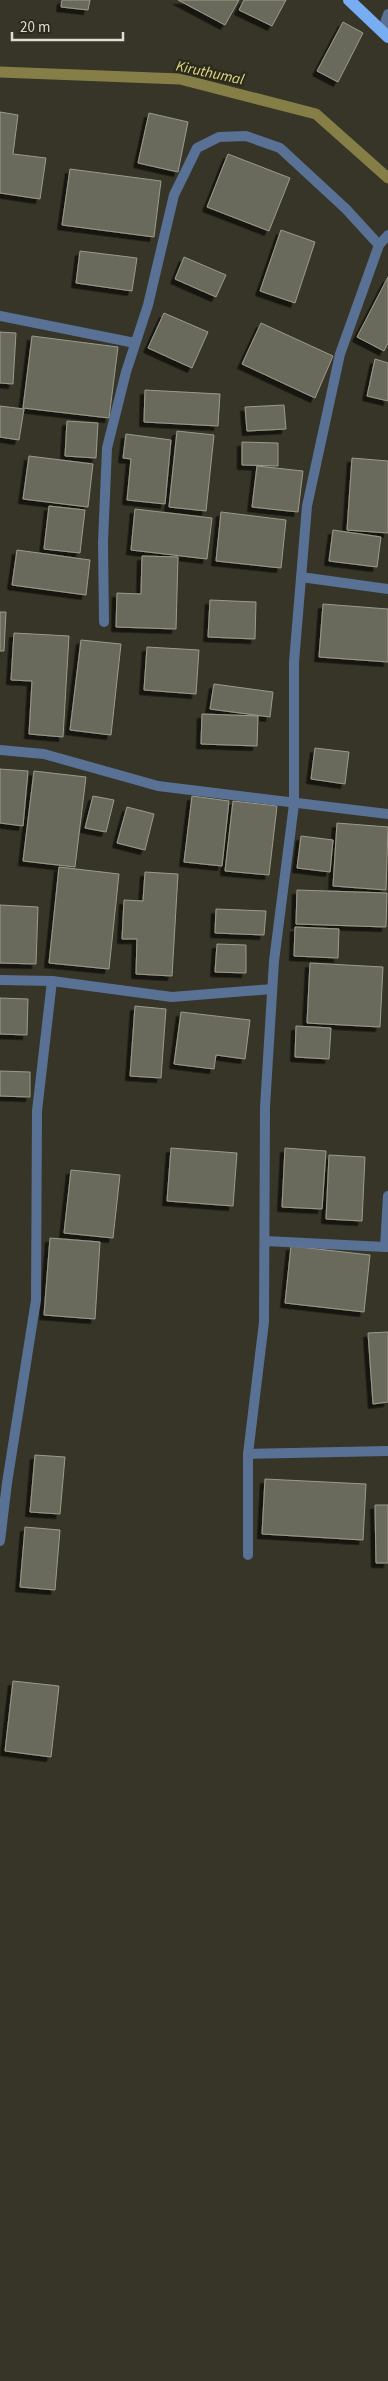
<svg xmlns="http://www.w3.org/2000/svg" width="388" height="2381" viewBox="0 0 388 2381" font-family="'Source Sans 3',sans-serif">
<defs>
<filter id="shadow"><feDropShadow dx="-4.5" dy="4.5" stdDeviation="0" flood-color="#0009"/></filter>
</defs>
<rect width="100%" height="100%" fill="#363527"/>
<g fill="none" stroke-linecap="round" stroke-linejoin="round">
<polyline stroke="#857f47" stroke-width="11" points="0,72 180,79 316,114 388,178"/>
</g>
<g fill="#6b6a5b" stroke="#9c9a8b" filter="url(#shadow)">
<polygon points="62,0 90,0 88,10 61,7"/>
<polygon points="178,0 239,0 225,25"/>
<polygon points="244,0 286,0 272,26 239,10"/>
<polygon points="343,22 363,33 338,82 317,71"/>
<polygon points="0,112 18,115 13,154 46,158 40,199 0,193"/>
<polygon points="149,113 188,122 178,172 138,163"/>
<polygon points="228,154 290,178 269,231 207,207"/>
<polygon points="70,169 161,181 154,237 62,225"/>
<polygon points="281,230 315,242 295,303 260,291"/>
<polygon points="80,251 137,258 132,291 76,283"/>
<polygon points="184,257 226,275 216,297 175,279"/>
<polygon points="388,277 388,343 384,351 357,337"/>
<polygon points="164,313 208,332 192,368 148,348"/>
<polygon points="261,323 333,356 315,398 242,364"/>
<polygon points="0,332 16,333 13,384 0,383"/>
<polygon points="32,336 118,347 109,418 23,408"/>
<polygon points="375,359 388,363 388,401 367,396"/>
<polygon points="145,390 220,394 218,426 144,422"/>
<polygon points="284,405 286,429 247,431 245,407"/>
<polygon points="0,406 24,409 19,440 0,437"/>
<polygon points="67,421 98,423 96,458 65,456"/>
<polygon points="177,431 214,435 206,511 169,507"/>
<polygon points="126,434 171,440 165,504 127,500 131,459 123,458"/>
<polygon points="242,442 278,443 278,466 242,465"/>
<polygon points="29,456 93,464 88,507 23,499"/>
<polygon points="352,458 388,461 388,533 347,530"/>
<polygon points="257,466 303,471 298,512 252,507"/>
<polygon points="49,506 85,510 80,553 44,549"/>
<polygon points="135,509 212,518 207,559 131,550"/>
<polygon points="221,512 286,520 281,568 216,561"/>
<polygon points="333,530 381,537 377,567 329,561"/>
<polygon points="17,550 90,560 86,595 12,585"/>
<polygon points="142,556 178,557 176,629 116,627 117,593 141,594"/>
<polygon points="210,600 256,602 255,639 208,637"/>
<polygon points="323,604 388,609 388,662 319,657"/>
<polygon points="0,612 6,612 4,651 0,651"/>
<polygon points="14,633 69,636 63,737 29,734 32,681 11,680"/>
<polygon points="81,640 121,644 111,735 70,730"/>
<polygon points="147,647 199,650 196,694 144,690"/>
<polygon points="214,684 273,692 270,717 210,709"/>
<polygon points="202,714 258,716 257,746 201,744"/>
<polygon points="315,748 349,752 345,784 311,779"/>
<polygon points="0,769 28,771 23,826 0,823"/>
<polygon points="34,771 86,777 75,867 23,861"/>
<polygon points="93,796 114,800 106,832 85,828"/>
<polygon points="192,796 229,801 222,866 184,862"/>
<polygon points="233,801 277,806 269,875 225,871"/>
<polygon points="127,807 154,814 145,850 117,843"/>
<polygon points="337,823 388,827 386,890 333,886"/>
<polygon points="301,836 333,840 330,872 297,868"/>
<polygon points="59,867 119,874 109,969 49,963"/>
<polygon points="145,872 178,874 172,976 136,974 137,939 122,939 124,900 143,901"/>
<polygon points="297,890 387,893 386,927 296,924"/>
<polygon points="0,905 38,907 36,964 0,963"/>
<polygon points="216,909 266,911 264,935 215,933"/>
<polygon points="295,927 339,929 338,958 294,956"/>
<polygon points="217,944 246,945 246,973 215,972"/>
<polygon points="310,963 383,967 380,1027 307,1023"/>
<polygon points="0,998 28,999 27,1035 0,1034"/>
<polygon points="135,1006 166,1009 161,1078 130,1076"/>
<polygon points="181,1012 250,1020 245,1059 216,1055 214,1069 174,1064"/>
<polygon points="296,1026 331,1028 329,1059 295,1057"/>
<polygon points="0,1071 30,1072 30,1097 0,1096"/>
<polygon points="171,1148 237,1153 233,1206 167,1201"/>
<polygon points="285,1148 326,1151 322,1209 282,1207"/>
<polygon points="329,1155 365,1157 362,1221 326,1219"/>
<polygon points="71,1170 120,1175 113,1238 64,1233"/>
<polygon points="50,1238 100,1242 95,1319 44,1315"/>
<polygon points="291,1246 370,1255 364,1312 285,1303"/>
<polygon points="388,1332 388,1402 373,1404 368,1333"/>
<polygon points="35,1455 65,1457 60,1514 30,1512"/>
<polygon points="265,1479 366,1484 363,1540 262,1534"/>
<polygon points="375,1505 388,1505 388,1563 376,1563"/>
<polygon points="25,1527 60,1530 55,1590 20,1587"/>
<polygon points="13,1681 59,1686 51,1757 5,1751"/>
</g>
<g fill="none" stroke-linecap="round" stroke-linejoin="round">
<g stroke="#587194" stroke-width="10">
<polyline points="382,32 388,14"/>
<polyline points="0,316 135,343"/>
<polyline points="301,577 388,589"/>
<polyline points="104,622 103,542 107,448 126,372 148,305 174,195 197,148 219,137 246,136 280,148 346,209 379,245"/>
<polyline points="0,750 44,754 158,786 388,814"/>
<polyline points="0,980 52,981 172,997 272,989"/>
<polyline points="388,1196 385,1247 388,1247"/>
<polyline points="265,1241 385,1247"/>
<polyline points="248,1454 388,1451"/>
<polyline points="0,1541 7,1483 36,1300 37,1111 52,981"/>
<polyline points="248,1555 248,1454 264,1322 265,1107 274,961 294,804 294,662 307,506 340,354 379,245 388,235"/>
</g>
<polyline stroke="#77adf3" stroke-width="12" points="349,0 388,37"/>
</g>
<g text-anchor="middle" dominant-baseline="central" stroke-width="5" stroke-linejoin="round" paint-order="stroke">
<g font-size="15" font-style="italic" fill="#e0d782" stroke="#2c2b1e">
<text transform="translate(210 73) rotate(12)">Kiruthumal</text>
</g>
</g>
<path d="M12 32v8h111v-8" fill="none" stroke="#dfded6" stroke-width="2.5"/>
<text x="20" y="32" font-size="15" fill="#dfded6" stroke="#2c2b1e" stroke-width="4" paint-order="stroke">20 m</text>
</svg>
